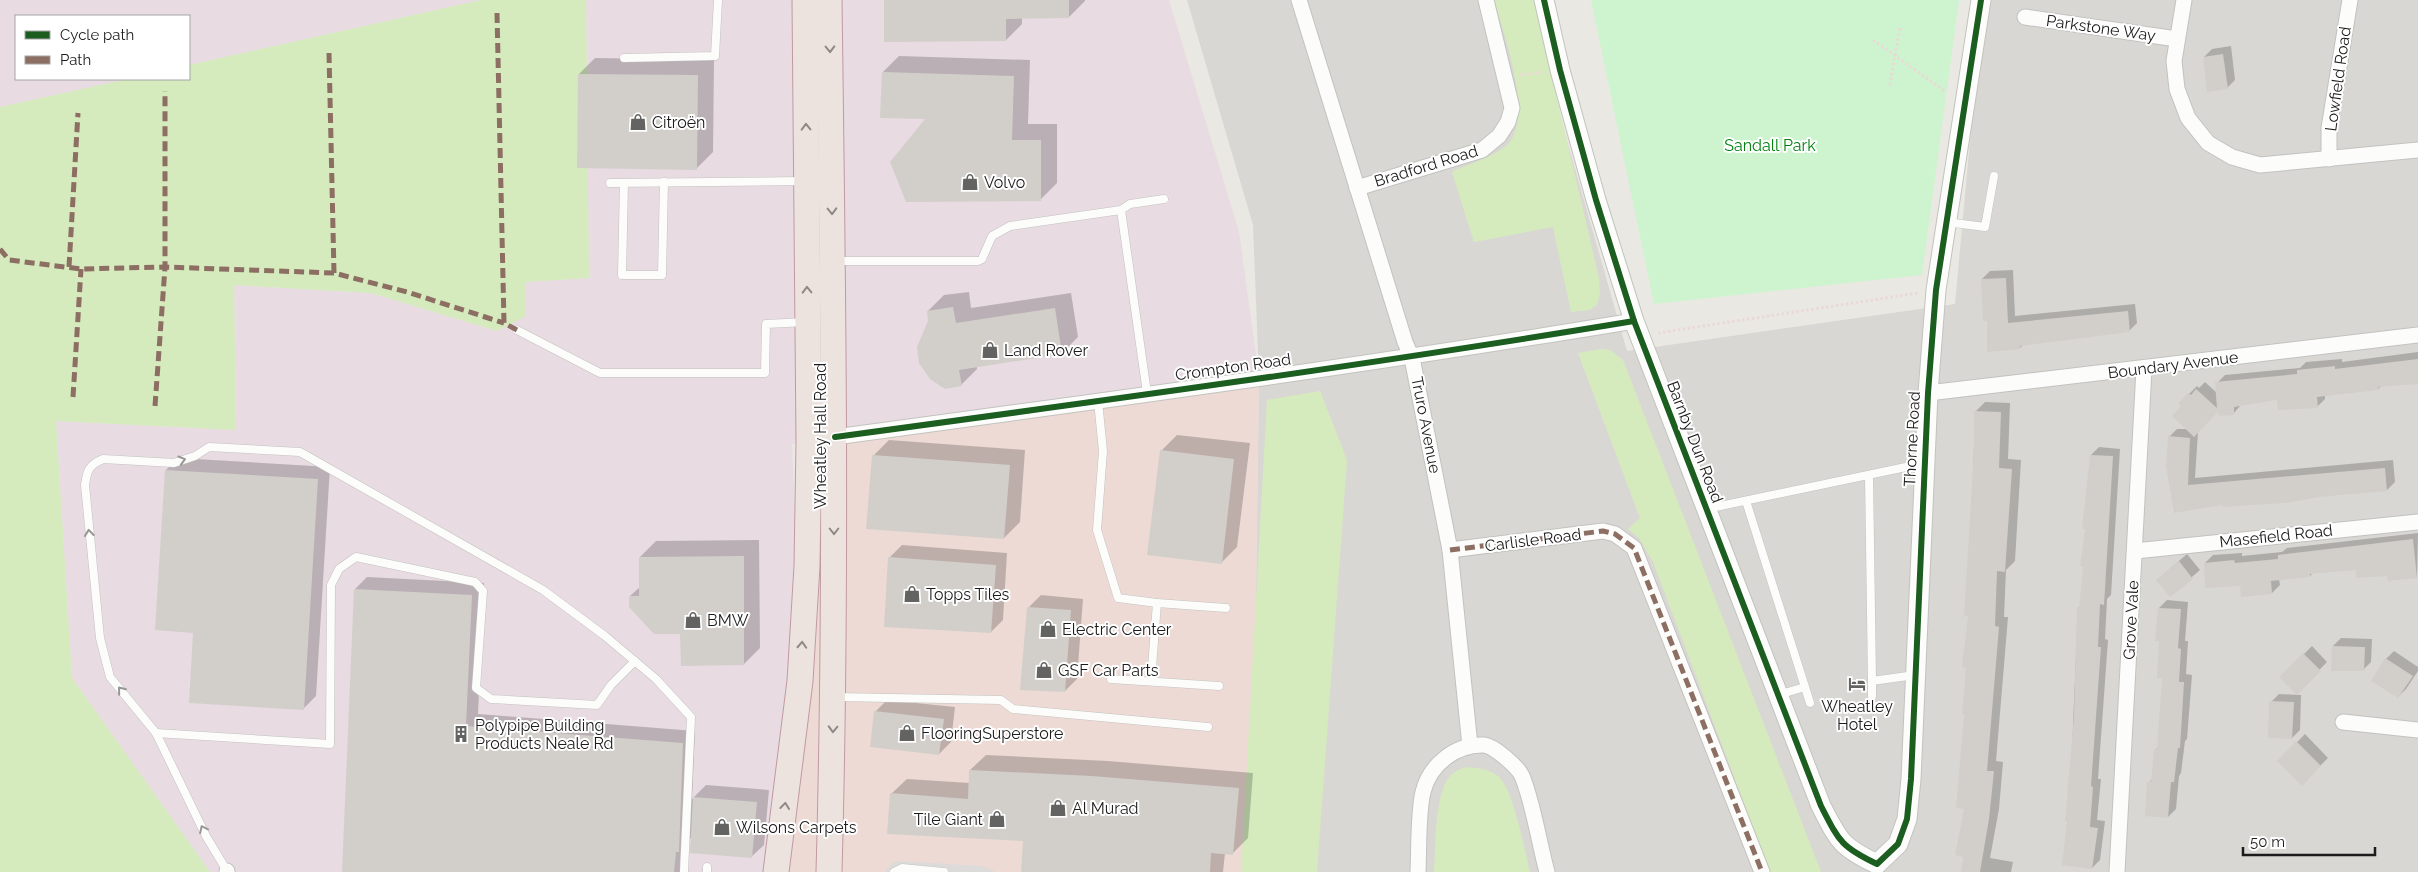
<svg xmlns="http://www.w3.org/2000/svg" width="2418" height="872" viewBox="0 0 2418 872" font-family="Raleway,sans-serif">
<rect width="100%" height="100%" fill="#eae8e2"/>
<polygon fill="#d9d7d4" points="1187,0 1527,0 1627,351 1955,304 1983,0 2418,0 2418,872 1252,872 1259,377 1253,225"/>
<polygon fill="#eedad5" points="1259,377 1252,872 769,872 809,442"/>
<g fill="#e8dbe2">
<polygon points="0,0 481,0 189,65 189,16 16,16 16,79 128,79 0,107"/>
<polygon points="586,0 1169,0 1239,232 1259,377 822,441 792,444 797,567 769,872 210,872 72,678 56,421 236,430 234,285 371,293 497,331 524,282 589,278"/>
</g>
<g fill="#d5ebbd">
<polygon points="481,0 586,0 589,278 525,282 526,316 497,331 371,293 234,285 236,430 56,421 72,678 210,872 0,872 0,107 128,79 189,79 189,65"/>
<path d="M1494 0H1534L1599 278 1600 295 1596 306 1589 310 1571 312 1553 227 1474 242 1452 172C1469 164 1493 157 1507 145 1535 119 1503 31 1494 0Z"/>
<polygon points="1601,349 1610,350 1623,360 1821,872 1770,872 1653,562 1639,538 1628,529 1640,518 1578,353"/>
<polygon points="1320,391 1347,460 1317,872 1241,872 1267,400"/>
<path d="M1467 767C1478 768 1490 769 1499 777 1513 789 1525 852 1530 872H1434C1436 847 1434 795 1450 776 1455 771 1460 769 1467 767Z"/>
</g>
<polygon fill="#cdf4ce" points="1591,0 1959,0 1922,275 1654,304"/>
<polygon fill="#dcdbd9" points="898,861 982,866 996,872 885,872 892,863"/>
<g fill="#0003">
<polygon points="886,0 1085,0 1085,1 1069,17 1022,17 1022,24 1006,40"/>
<polygon points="2231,46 2235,80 2227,88 2204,57 2212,49"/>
<polygon points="899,56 1030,60 1028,124 1057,124 1057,183 1041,199 927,118 883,72"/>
<polygon points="595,58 714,60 713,152 697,168 579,74"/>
<polygon points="2013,270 2015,316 2135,304 2137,323 2129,331 2024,344 2020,348 1988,320 1982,279 1990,271"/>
<polygon points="969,292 971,308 1071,293 1078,337 1062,353 977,366 977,369 961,385 928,311 944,295"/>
<polygon points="2418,352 2418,383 2382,385 2378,389 2325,395 2325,399 2317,407 2278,399 2241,405 2233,414 2219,409 2198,432 2195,478 2393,460 2395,482 2387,490 2223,504 2175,512 2169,437 2177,429 2188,429 2183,406 2180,403 2197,386 2199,388 2205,382 2217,393 2217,383 2225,375 2300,368 2306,362 2342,359 2342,362"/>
<polygon points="1985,402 2010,403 2008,459 2021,460 2015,561 2006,570 2004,617 2008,617 1996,761 2003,762 1999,809 1990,858 2013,862 2011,872 1962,872 1965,856 1966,713 1975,412"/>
<polygon points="1177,435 1250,443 1237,547 1221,563 1161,451"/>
<polygon points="889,440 1025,450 1020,522 1004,538 873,456"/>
<polygon points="2099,447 2120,449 2111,595 2107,599 2105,639 2108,640 2098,779 2101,779 2097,820 2105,821 2100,860 2092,868 2069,820 2078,608 2081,606 2091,455"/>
<polygon points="178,458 330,467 316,696 303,709 195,631 166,470"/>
<polygon points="2418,533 2417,577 2357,568 2314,572 2310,576 2279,579 2280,585 2272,593 2241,584 2205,563 2213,555 2242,553 2242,556 2282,552 2287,548"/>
<polygon points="759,540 760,648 744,664 682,633 630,596 640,587 640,557 656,541"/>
<polygon points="902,545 1007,553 1003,620 991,632 890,557"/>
<polygon points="2187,554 2200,570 2170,596 2157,580"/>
<polygon points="367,577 484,583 478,714 695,731 692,799 706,785 769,790 764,845 751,857 692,837 687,842 685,872 343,872 355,589"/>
<polygon points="1041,595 1083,599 1077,679 1065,691 1029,607"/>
<polygon points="2167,600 2188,602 2185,641 2188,641 2186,674 2192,675 2187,739 2185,741 2181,773 2179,776 2176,809 2168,817 2149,783 2152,779 2156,749 2158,747 2164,677 2159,608"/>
<polygon points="2341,638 2372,639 2371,662 2363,670 2333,646"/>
<polygon points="2312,646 2327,662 2297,693 2281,677"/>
<polygon points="2394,651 2418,667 2418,671 2406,689 2398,697 2386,659"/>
<polygon points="2279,694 2301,695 2300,730 2292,738 2271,702"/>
<polygon points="887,700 955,707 951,742 939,754 875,712"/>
<polygon points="2305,734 2328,758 2302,784 2279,761"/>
<polygon points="986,755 1108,761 1253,773 1248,838 1233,853 1225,853 1223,872 1022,872 1025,839 891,794 907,779 970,783 970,770"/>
</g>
<g fill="#d2cfcb">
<polygon points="884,0 1069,0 1069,18 1006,19 1006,41 884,42"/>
<polygon points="2223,54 2228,89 2207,92 2203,57"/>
<polygon points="882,72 1014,76 1012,140 1041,140 1041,201 906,202 890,162 925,119 880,118"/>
<polygon points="578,74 698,75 697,170 577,168"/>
<polygon points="2006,278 2008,323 2128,311 2130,332 2020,346 2020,349 1987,352 1987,321 1983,321 1981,279"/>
<polygon points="953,307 956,323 1055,308 1062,354 959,370 962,386 945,389 930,379 919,363 917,347 928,321 927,311"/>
<polygon points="2418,359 2418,384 2378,387 2379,390 2317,397 2318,408 2278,410 2277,400 2234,407 2234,415 2218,416 2218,412 2194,437 2172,416 2181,406 2178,403 2188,393 2191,395 2196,389 2217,408 2215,382 2297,374 2297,370 2335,366 2335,369"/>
<polygon points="1974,411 2001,412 1999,468 2012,469 2005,572 1997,571 1995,626 1999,627 1987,771 1994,771 1989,819 1980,872 1961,872 1963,857 1955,855 1964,809 1956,808 1964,714 1962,714 1966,668 1962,667 1968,616 1964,616 1974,450"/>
<polygon points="2168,436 2190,438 2188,485 2385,468 2387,491 2319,497 2286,503 2223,507 2222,505 2174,513 2166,466"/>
<polygon points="1160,450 1234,459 1222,564 1147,555"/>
<polygon points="872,455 1010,465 1004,539 866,529"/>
<polygon points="2090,455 2113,456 2104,605 2100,604 2098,647 2101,647 2091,786 2093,787 2090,827 2098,828 2092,869 2062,865 2067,821 2065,821 2074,716 2077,607 2079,608 2083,567 2080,566 2085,529 2082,529"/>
<polygon points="165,470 318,479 304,710 189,703 193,633 155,630"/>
<polygon points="2413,539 2417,578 2388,581 2387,576 2356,578 2356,570 2310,574 2310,577 2271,581 2272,594 2241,597 2240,586 2205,588 2204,563 2234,560 2235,563 2278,559 2278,555"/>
<polygon points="744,556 744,665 681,666 680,634 654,634 629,607 629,596 639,596 639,557"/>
<polygon points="888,557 996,565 991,633 884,627"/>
<polygon points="2179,561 2193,579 2170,597 2156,580"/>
<polygon points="354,589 472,595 466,726 683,743 679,852 676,852 674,872 342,872"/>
<polygon points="1027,607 1071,610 1065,692 1020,690"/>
<polygon points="2158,608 2181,609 2178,648 2181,649 2179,682 2184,682 2180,748 2178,748 2174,782 2171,782 2168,818 2145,816 2147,782 2151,782 2154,749 2157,749 2162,678 2157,678 2159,641 2155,641"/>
<polygon points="2332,646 2365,647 2364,671 2331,671"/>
<polygon points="2303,653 2321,671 2297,695 2279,677"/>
<polygon points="2385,658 2413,676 2398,698 2371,681"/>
<polygon points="2269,701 2294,702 2292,739 2268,738"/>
<polygon points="874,711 944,719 939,755 870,747"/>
<polygon points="2296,741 2321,766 2302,786 2277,761"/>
<polygon points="969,770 1092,776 1239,788 1233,855 1211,853 1210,872 1021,872 1023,841 887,834 890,793 968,799"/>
<polygon points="693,797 757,802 752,858 690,853"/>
</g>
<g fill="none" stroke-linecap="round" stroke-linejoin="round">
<g stroke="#c2c2bf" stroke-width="9">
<g id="service">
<polyline points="624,58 715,56 718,0"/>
<polyline points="610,183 804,181"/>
<polyline points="624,183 622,275 662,275 664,182"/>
<polyline points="1946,222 1985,227 1994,176"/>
<polyline points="834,261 978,261 982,259 992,236 1010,226 1121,210"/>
<polyline points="517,330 600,373 765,373 766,324 806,322"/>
<polyline points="1147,393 1121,210 1130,204 1164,199"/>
<polyline points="1098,401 1103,451 1097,530 1118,598 1157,603 1226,608"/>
<polyline points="1869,475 1872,681 1915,675"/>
<polyline points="1746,501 1805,687 1778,695"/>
<polyline points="1706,509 1925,463"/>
<polyline points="1111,679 1219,686"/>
<polyline points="1151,680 1157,603"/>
<polyline points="1805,687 1810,703"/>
<polyline points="1872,696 1872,681"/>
<polyline points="836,697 1001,700 1013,709 1208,727"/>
<polyline points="156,733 330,744 331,585 339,569 356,557 475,582 483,591 476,688 491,699 597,705 611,685 635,661"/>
<path d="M227 871 206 836 156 733 110 677 100 638 85 485C87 470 89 465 103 459L174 463 195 456 209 447 300 452 543 590 605 636 656 679 691 717 684 872"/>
<polyline points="707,872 707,867"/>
<polyline points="894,872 902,868 944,872"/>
</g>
</g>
<g stroke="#c2c2bf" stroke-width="17">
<g id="minor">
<polyline points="1299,0 1405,342 1412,358 1450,550 1470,746"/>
<polyline points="2184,0 2174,61 2177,89 2188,118 2208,143 2232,157 2260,165 2418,150"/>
<polyline points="2025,17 2177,39"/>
<polyline points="2329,159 2329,128 2350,0"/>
<polyline points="1357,188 1482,150 1499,136 1508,122 1512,108 1486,0"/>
<polyline points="1928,393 2418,335"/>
<path d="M835 437C1101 401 1368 365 1634 321"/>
<polyline points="1450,550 1603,531 1615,534 1634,548 1762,872"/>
<polyline points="2135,551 2418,522"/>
<polyline points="2343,722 2418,730"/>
<polyline points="227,872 227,871"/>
<path d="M1418 872C1419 850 1418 812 1423 792 1430 764 1456 744 1484 745 1494 746 1518 767 1522 776 1533 802 1539 843 1547 872"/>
<polyline points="2117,872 2144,369"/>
</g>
</g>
<g stroke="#c2c2bf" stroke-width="21">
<g id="tertiary">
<path d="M1544 0 1560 70 1596 200 1634 321 1821 806C1839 841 1841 847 1877 864"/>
<polyline points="1877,864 1898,844 1907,819 1911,779 1928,393 1936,290 1981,0"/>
</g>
</g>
<g stroke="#c199a3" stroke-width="27">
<g id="trunk">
<path d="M829 0C833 291 837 581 829 872"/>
<polyline points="776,872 800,681 807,566 809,442 805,0"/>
</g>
</g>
<g stroke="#ead9d6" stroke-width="3" stroke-dasharray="2.5 2.5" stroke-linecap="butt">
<polyline points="1873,40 1946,92"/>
<polyline points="1520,75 1544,72"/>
<polyline points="1890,85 1900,26"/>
<polyline points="1658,333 1918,293"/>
</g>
<use href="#service" stroke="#fcfcfb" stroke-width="8"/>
<use href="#minor" stroke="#fcfcfb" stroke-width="15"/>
<use href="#tertiary" stroke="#fcfcfb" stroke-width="19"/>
<use href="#trunk" stroke="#ece3df" stroke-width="25"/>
<g stroke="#8d6e63" stroke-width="5" stroke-dasharray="10 5" stroke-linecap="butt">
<polyline points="497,13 504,323 517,330"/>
<polyline points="329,53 334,273"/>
<polyline points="0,249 9,260 81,269 165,267 334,273 407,292 504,323"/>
<polyline points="69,267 78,113"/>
<polyline points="73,397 81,269"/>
<polyline points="155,406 165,267 165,91"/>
<polyline points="1450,550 1603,531 1615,534 1634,548 1762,872"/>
</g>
<g stroke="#fff" stroke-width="9">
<g id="cycleway">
<path d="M1544 0 1560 70 1596 200 1634 321 1821 806C1839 841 1841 847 1877 864L1898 844 1907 819 1911 779 1928 393 1936 290 1981 0"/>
<path d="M835 437C1101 401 1368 365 1634 321"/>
</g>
</g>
<use href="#cycleway" stroke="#1b5e20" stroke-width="6"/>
</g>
<defs><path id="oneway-chevron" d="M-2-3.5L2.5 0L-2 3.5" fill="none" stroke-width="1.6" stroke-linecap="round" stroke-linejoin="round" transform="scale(1.25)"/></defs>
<g stroke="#8e8987">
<use href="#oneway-chevron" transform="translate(830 49) rotate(89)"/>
<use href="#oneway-chevron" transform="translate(806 127) rotate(-91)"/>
<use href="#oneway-chevron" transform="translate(832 211) rotate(89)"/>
<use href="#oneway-chevron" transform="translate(807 290) rotate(-91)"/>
<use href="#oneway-chevron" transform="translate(834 531) rotate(90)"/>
<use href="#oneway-chevron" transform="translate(802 645) rotate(-87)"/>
<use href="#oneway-chevron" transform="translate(833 729) rotate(92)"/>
<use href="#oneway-chevron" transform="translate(785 806) rotate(-83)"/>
</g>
<g stroke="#979796">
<use href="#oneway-chevron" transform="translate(182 460) rotate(-16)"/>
<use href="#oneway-chevron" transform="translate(89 533) rotate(-96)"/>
<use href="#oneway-chevron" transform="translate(121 690) rotate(-129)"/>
<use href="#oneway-chevron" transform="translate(203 829) rotate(-116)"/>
</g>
<defs>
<g id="shop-bare" transform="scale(1.35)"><path d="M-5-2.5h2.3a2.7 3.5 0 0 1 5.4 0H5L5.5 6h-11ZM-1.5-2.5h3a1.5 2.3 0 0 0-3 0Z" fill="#636361" stroke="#fff" stroke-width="2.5" paint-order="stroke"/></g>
<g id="hotel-bare" transform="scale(1.35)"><path d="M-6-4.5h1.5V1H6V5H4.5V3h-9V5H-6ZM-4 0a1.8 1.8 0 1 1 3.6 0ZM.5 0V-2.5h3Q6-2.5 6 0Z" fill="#636361" stroke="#fff" stroke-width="2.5" paint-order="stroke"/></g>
<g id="building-bare" transform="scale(1.35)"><path d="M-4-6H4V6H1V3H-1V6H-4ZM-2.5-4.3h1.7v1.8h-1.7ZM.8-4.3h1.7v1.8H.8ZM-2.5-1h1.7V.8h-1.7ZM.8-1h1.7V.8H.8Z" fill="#636361" stroke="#fff" stroke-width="2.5" paint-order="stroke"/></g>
</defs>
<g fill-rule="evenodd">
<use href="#shop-bare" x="638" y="122"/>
<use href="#shop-bare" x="970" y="182"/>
<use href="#shop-bare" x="990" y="350"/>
<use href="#shop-bare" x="912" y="594"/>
<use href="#shop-bare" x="693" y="620"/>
<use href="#shop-bare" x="1048" y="629"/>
<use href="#shop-bare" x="1044" y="670"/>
<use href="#hotel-bare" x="1857" y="684"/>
<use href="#shop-bare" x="907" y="733"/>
<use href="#building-bare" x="461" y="734"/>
<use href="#shop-bare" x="1058" y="808"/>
<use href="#shop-bare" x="997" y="819"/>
<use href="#shop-bare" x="722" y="827"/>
</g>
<g text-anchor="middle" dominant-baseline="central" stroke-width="4" stroke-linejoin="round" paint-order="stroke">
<g font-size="16" fill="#1b1b1b" stroke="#fff">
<text transform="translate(2101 28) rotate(8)">Parkstone Way</text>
<text transform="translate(2338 79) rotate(-82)">Lowfield Road</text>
<text transform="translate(1426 166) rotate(-17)">Bradford Road</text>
<text transform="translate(2173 365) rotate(-7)">Boundary Avenue</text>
<text transform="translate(1233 367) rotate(-8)">Crompton Road</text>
<text transform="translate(1426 425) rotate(79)">Truro Avenue</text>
<text transform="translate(820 436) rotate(-90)">Wheatley Hall Road</text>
<text transform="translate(1912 439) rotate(-87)">Thorne Road</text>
<text transform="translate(1695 442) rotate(69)">Barnby Dun Road</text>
<text transform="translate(2276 536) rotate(-6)">Masefield Road</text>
<text transform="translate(1533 540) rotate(-7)">Carlisle Road</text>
<text transform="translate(2131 620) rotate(-87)">Grove Vale</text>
</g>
<g font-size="16" fill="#1b1b1b" stroke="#fff" text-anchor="start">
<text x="652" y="122">Citroën</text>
<text x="984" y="182">Volvo</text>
<text x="1004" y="350">Land Rover</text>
<text x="926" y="594">Topps Tiles</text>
<text x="707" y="620">BMW</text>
<text x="1062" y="629">Electric Center</text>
<text x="1058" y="670">GSF Car Parts</text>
<text x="1857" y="706" text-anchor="middle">Wheatley<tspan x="1857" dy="18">Hotel</tspan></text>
<text x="475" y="725">Polypipe Building<tspan x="475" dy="18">Products Neale Rd</tspan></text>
<text x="921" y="733">FlooringSuperstore</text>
<text x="1072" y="808">Al Murad</text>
<text x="983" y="819" text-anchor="end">Tile Giant</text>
<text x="736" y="827">Wilsons Carpets</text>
</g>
<g font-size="16" fill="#027f0f" stroke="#fff">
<text x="1770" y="145">Sandall Park</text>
</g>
</g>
<rect x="15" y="15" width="175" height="65" fill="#ffffff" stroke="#a4a4a4"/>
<rect x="25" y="31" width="25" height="8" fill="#1b5e20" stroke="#a4a4a4"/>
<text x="60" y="40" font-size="15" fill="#1b1b1b">Cycle path</text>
<rect x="25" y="56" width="25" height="8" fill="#8d6e63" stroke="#a4a4a4"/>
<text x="60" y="65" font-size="15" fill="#1b1b1b">Path</text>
<path d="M2243 847v8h132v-8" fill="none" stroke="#1b1b1b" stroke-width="2.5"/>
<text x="2250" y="847" font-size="15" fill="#1b1b1b" stroke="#ffffff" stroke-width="4" paint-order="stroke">50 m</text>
</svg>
